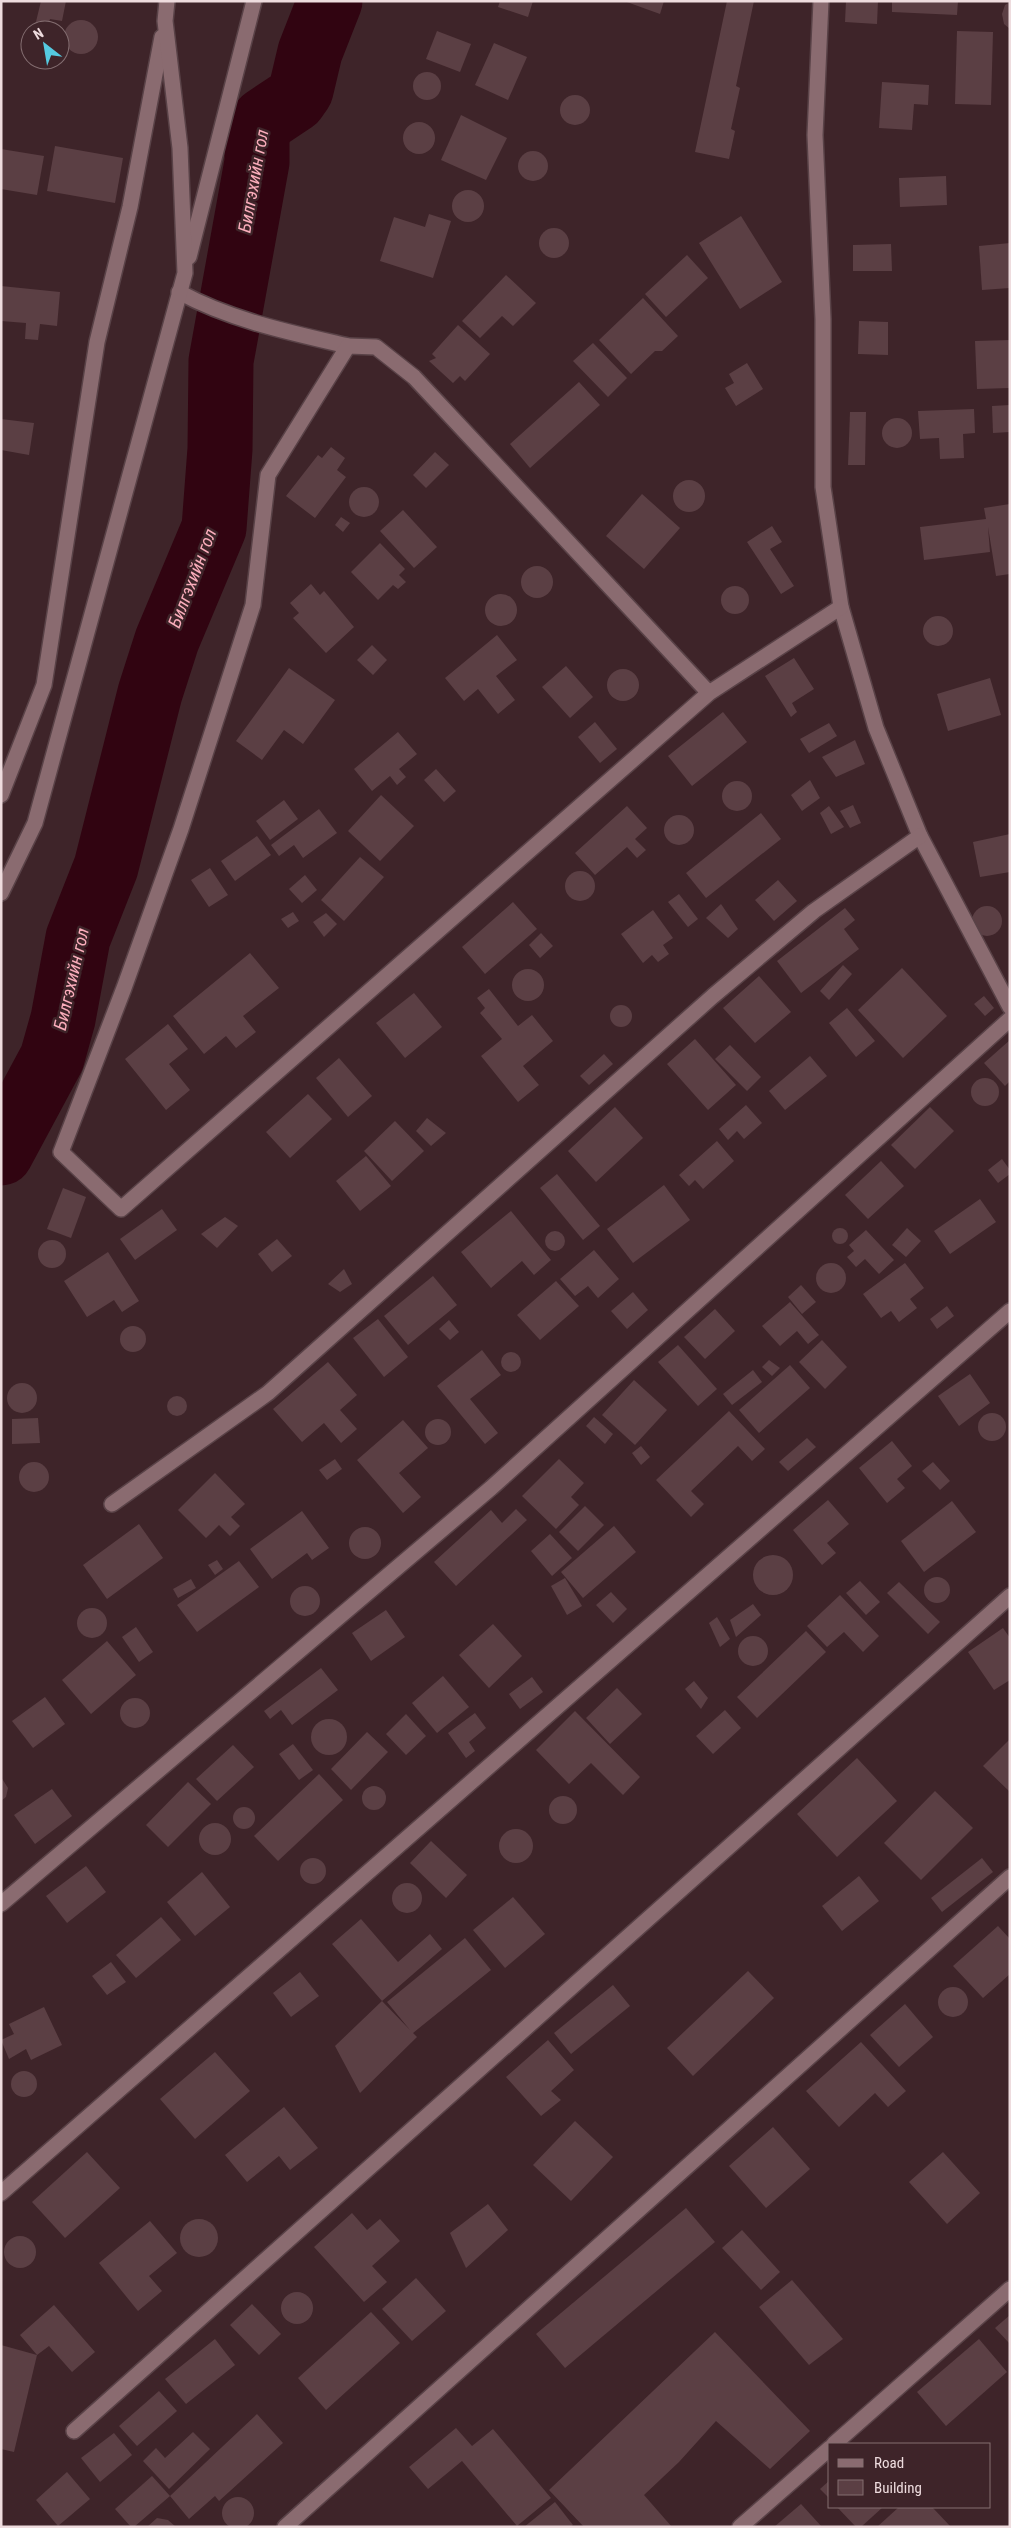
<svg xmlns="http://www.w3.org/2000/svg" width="1011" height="2528" viewBox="0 0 1011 2528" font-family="'Roboto Condensed',sans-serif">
<rect width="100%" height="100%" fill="#3e2429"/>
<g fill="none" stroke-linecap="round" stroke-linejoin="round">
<polyline stroke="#310411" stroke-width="65" points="1,1153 52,1058 63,1019 78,938 106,867 150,693 167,640 214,528 220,449 221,361 257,162 257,140 260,125 264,120 294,100 301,90 310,52 330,1"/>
</g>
<g fill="#5b3f44">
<polygon points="41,1 66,1 62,21 50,19 47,30 34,30"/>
<polygon points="500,1 533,1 528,17 498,7"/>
<polygon points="624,1 664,1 660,14"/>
<polygon points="727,1 754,1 736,86 740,88 731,129 735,131 729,159 695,152"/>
<polygon points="846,1 878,1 877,24 845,22"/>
<polygon points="892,1 958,1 957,15 892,12"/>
<polygon points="1010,2 1010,29 1004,24 1002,14 1005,5"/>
<circle cx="81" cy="37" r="17"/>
<polygon points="437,31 471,44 460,72 426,59"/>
<polygon points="957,31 993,32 991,105 955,104"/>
<polygon points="494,43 527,57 508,100 475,85"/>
<circle cx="427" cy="86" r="14"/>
<polygon points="882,82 929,85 928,105 914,104 912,130 879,128"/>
<circle cx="575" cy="110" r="15"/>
<polygon points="461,115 507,138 486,180 441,160"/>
<circle cx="419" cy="138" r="16"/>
<polygon points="55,146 123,158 115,203 47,191"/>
<polygon points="1,149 44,156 37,195 1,189"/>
<circle cx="533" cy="166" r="15"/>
<polygon points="946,176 947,205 900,207 899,178"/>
<circle cx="468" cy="206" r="16"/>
<polygon points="429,214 451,221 433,278 380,261 394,217 425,227"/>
<polygon points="741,216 782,282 740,309 699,243"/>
<circle cx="554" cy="243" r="15"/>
<polygon points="1010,243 1010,288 982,290 979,246"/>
<polygon points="891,244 892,271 853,271 853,245"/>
<polygon points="687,255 708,278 666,317 645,294"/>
<polygon points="506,275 536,303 513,326 502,316 480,338 462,321"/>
<polygon points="1,286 60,292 57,326 40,324 38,340 25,339 26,323 1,321"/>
<polygon points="643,298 678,336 662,351 655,351 631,374 599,340"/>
<polygon points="859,321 888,322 888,355 858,354"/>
<polygon points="458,325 490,354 465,381 460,376 453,383 429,361 436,358 432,354"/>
<polygon points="1010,340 1010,388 977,389 975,341"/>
<polygon points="593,343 627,378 608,397 573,361"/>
<polygon points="747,363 763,389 736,406 725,388 734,383 729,374"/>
<polygon points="579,382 600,405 530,468 510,444"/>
<polygon points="1010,405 1010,432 993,433 992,406"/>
<polygon points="974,409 975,433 963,434 964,458 940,459 939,438 920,439 918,411"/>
<polygon points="850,412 866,412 865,465 848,465"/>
<circle cx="897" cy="433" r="15"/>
<polygon points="1,419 34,423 29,455 1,450"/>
<polygon points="331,447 345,458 337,470 346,477 315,518 286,496 318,455 322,458"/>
<polygon points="435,452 449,465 426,488 413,475"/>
<circle cx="689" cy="496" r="16"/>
<circle cx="364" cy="502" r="15"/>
<polygon points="642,494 680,528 644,569 606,536"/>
<polygon points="1010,504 1010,574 996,576 988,527 990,552 924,560 920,527 986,519 984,508"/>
<polygon points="403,510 437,547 414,568 380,531"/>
<polygon points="341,517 350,523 343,532 335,525"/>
<polygon points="772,526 782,542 770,549 794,586 781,594 747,542"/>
<polygon points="380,543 405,569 399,575 406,582 398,589 393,585 378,600 351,572"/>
<circle cx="537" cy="582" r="16"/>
<polygon points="311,584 320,595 324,591 354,627 326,653 293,618 299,613 290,603"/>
<circle cx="735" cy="600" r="14"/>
<circle cx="501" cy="610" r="16"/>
<circle cx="938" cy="631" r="15"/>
<polygon points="497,635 517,660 496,676 515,700 498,714 478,689 464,701 445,678"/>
<polygon points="372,645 387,660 373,675 357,660"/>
<polygon points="794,658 814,689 792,703 797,712 791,717 765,676"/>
<polygon points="566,666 593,697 570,718 542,687"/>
<polygon points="289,668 335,700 303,744 284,730 262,760 236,741"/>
<circle cx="623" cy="685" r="16"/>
<polygon points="990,678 1001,715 948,731 937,694"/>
<polygon points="723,712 747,742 692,786 668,756"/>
<polygon points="595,722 617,749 600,763 578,737"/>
<polygon points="829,723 837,736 809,753 800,739"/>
<polygon points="398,732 417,754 399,769 406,777 397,785 390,776 372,791 354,769"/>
<polygon points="855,740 865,764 836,777 822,757"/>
<polygon points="436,769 456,791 444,802 424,780"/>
<polygon points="810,780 820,798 802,811 791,795"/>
<circle cx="737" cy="796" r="15"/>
<polygon points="381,795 414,826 380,861 348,831"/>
<polygon points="284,800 298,819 270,840 256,821"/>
<polygon points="853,805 861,823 850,828 840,811"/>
<polygon points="627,806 647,828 635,839 646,850 637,858 627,847 595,875 575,853"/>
<polygon points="829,806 844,827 831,834 820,813"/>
<polygon points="319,809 337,833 303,858 294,845 279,856 271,845"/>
<polygon points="761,813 781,839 706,898 686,873"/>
<circle cx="679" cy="830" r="15"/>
<polygon points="1010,834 1010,872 980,877 973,842"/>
<polygon points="257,836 271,855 235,881 221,861"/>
<polygon points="360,857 384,877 344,921 321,900"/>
<polygon points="210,868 228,895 209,907 191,880"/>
<circle cx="580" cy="886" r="15"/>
<polygon points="305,875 317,890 302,903 289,889"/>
<polygon points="778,880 797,901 774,921 755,900"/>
<polygon points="679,894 698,919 688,927 668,902"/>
<polygon points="513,902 537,929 485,974 462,947"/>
<polygon points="721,904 738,929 728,938 706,918"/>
<circle cx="987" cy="921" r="15"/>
<polygon points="845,908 855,920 844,929 859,949 801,993 777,961"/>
<polygon points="653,910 673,938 663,945 669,954 658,962 652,955 643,963 621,934"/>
<polygon points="293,912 299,921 288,928 281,919"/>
<polygon points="326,913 337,924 324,937 313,922"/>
<polygon points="541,933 553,946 540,958 529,945"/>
<polygon points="250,953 279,988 243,1016 256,1032 236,1048 226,1036 204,1054 173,1016"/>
<polygon points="843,965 852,974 829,1000 820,991"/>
<polygon points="902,968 947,1016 903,1058 858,1010"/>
<circle cx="528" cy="985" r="16"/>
<polygon points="759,976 791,1012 755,1043 723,1008"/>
<polygon points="489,989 518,1026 532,1015 553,1041 523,1066 539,1085 518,1102 481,1056 502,1039 480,1013 485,1008 477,998"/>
<polygon points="414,993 442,1027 405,1058 376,1023"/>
<polygon points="984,996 994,1008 985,1016 974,1004"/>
<circle cx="621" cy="1016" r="11"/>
<polygon points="847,1008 875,1041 856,1057 829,1023"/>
<polygon points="168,1024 188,1049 169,1064 190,1090 166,1110 125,1059"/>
<polygon points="695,1039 736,1085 708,1110 667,1064"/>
<polygon points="1010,1040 1010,1081 1005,1086 984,1063"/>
<polygon points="730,1045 761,1077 747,1091 715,1059"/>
<polygon points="604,1054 613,1064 589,1085 580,1076"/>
<polygon points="810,1056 827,1076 785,1110 769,1091"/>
<polygon points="339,1058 372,1096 348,1117 316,1078"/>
<circle cx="985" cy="1092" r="14"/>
<polygon points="308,1094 332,1119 290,1158 266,1132"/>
<polygon points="746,1105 762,1123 744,1139 737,1131 728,1140 719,1129"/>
<polygon points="615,1107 643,1138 596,1182 568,1151"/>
<polygon points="930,1107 954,1131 915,1169 891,1145"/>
<polygon points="427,1118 446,1133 431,1146 416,1131"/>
<polygon points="395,1121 424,1151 392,1181 364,1151"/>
<polygon points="717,1141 734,1161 703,1189 695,1180 689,1186 679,1175"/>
<polygon points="366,1156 391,1186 360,1211 336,1181"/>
<polygon points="1002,1159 1010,1170 1010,1174 998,1183 988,1170"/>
<polygon points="881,1161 904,1186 868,1219 845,1195"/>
<polygon points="557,1174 600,1226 583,1240 540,1188"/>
<polygon points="664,1185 690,1220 633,1263 607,1229"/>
<polygon points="63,1188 86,1197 71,1238 47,1229"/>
<polygon points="980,1199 996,1222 950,1254 934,1231"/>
<polygon points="162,1209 177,1230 135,1260 120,1239"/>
<polygon points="511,1211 551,1260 534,1275 522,1261 491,1288 461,1252"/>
<polygon points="225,1217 238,1226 217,1248 201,1234"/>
<circle cx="840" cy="1236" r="8"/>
<polygon points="907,1228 921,1241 906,1257 892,1245"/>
<polygon points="866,1230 894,1260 879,1274 865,1259 856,1267 847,1257 854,1251 849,1245"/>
<circle cx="555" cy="1241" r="10"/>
<polygon points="277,1239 292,1256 272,1272 258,1254"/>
<circle cx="52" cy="1254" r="14"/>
<polygon points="594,1250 619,1279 598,1298 588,1286 575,1296 560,1279"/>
<polygon points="108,1252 139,1301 122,1312 114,1300 87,1317 64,1281"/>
<polygon points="905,1263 924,1288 910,1299 917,1308 899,1322 891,1311 881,1318 863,1294"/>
<circle cx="831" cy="1278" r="15"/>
<polygon points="344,1269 352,1284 340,1292 328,1284"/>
<polygon points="433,1276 457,1305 408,1345 384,1316"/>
<polygon points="556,1281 579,1306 540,1340 517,1315"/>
<polygon points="801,1285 816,1302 802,1314 788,1297"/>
<polygon points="633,1292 648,1310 627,1329 611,1311"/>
<polygon points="790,1302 819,1335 808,1344 797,1331 780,1346 762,1326"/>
<polygon points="947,1306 954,1316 937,1329 930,1319"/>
<polygon points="715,1309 735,1331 705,1359 684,1337"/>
<polygon points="378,1319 408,1357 384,1377 353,1338"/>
<polygon points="449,1320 459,1332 450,1340 439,1329"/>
<circle cx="133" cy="1339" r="13"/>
<polygon points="822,1340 847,1367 825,1389 799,1362"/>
<polygon points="678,1345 717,1389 698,1406 658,1362"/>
<polygon points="482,1350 501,1375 470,1399 498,1433 485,1444 437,1386"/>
<circle cx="511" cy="1362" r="10"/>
<polygon points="769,1360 780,1368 772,1376 762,1367"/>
<polygon points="328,1362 357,1395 340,1410 357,1429 341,1443 324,1423 302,1442 273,1409"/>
<polygon points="790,1365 810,1388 759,1433 739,1410"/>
<polygon points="753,1370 762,1382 732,1405 723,1394"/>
<polygon points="970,1374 990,1403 959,1426 938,1396"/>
<polygon points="634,1380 667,1410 635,1445 602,1415"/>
<circle cx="22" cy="1398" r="15"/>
<circle cx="177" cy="1406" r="10"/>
<polygon points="729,1411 765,1449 752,1461 738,1446 691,1491 704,1504 691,1517 656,1480"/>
<circle cx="992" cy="1427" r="14"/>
<polygon points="594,1417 613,1434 605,1444 586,1426"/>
<polygon points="38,1418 40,1443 12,1444 12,1419"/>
<circle cx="438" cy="1432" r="13"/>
<polygon points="403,1420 428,1448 399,1473 421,1497 403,1513 357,1460"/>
<polygon points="807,1438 816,1447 788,1471 779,1462"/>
<polygon points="892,1441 912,1466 897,1479 905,1488 887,1503 859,1468"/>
<polygon points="641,1446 650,1457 641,1465 632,1453"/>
<polygon points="335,1459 342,1469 327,1480 319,1470"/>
<polygon points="559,1459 584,1483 571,1497 579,1505 556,1529 522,1496"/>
<circle cx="34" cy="1477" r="15"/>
<polygon points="933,1462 950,1481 940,1490 922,1471"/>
<polygon points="215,1473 245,1504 231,1517 240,1526 230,1536 219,1525 206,1538 178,1510"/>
<polygon points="828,1500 849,1524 827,1543 836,1553 822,1565 793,1530"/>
<polygon points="952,1501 976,1532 924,1572 901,1541"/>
<polygon points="585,1506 604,1525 578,1551 559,1532"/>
<polygon points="516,1509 527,1520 456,1586 434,1562 491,1510 502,1523"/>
<polygon points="302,1511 329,1548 312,1560 307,1553 272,1579 250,1549"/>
<polygon points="139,1524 163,1558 107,1599 83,1565"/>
<polygon points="614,1526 636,1552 583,1598 561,1572"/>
<circle cx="365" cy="1543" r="16"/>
<polygon points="550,1534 572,1558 552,1576 531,1551"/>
<circle cx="773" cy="1575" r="20"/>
<polygon points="217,1560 223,1569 215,1575 208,1565"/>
<polygon points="239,1561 259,1587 197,1632 177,1605"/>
<circle cx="937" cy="1590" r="13"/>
<polygon points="565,1578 582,1606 567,1615 551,1586"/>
<polygon points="191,1579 196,1588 178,1598 173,1589"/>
<polygon points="860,1581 880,1602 866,1615 846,1593"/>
<polygon points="899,1582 940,1622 928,1634 887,1593"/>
<circle cx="305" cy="1601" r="15"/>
<polygon points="611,1592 627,1609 613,1623 596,1605"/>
<polygon points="840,1595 879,1636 863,1652 844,1632 827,1647 807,1626"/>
<polygon points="753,1604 761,1615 736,1637 730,1620"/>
<circle cx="92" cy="1623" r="15"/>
<polygon points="386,1610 405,1637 371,1661 352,1633"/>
<polygon points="717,1617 730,1639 720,1647 709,1623"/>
<polygon points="493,1624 522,1656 489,1688 459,1655"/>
<polygon points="136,1627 153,1652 139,1662 122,1637"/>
<polygon points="1003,1628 1010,1638 1010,1680 994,1690 968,1652"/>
<polygon points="806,1631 826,1652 757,1718 737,1697"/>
<circle cx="753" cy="1651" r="15"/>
<polygon points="107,1641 136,1675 91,1714 62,1680"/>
<polygon points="321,1668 338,1690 292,1725 281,1710 270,1719 264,1711"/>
<polygon points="443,1676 469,1707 437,1733 412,1703"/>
<polygon points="532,1677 543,1692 520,1709 509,1694"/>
<polygon points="694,1681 708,1698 701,1709 685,1689"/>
<polygon points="617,1688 642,1714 610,1744 586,1718"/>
<polygon points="45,1697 65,1724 33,1748 12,1721"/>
<circle cx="135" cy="1713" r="15"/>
<polygon points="725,1710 741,1728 713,1754 696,1736"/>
<polygon points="575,1711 640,1777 623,1795 591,1763 569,1784 536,1750"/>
<polygon points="475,1713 486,1728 469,1742 475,1751 466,1758 448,1733"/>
<polygon points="406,1714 426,1736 406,1755 386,1734"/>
<circle cx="329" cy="1737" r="18"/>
<polygon points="367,1732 388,1752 351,1790 331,1769"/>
<polygon points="1010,1739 1010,1792 983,1766"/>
<polygon points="293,1744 313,1770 299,1780 279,1754"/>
<polygon points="233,1745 254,1767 217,1801 196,1779"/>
<polygon points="857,1758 897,1801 837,1857 797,1814"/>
<polygon points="319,1774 343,1800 278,1861 254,1836"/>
<polygon points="1,1777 8,1788 6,1797 1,1801"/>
<polygon points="188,1782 211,1804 168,1847 146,1825"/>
<circle cx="374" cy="1798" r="12"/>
<polygon points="52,1789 72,1816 35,1844 14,1815"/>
<polygon points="935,1791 973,1828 921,1880 884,1843"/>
<circle cx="563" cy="1810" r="14"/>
<circle cx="244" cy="1818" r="11"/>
<circle cx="215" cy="1839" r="16"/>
<circle cx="516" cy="1846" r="17"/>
<polygon points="431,1841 467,1875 446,1898 410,1863"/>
<polygon points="982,1858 993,1872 942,1912 931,1898"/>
<circle cx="313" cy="1871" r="13"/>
<polygon points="86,1866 106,1892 67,1923 46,1896"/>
<polygon points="202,1872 230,1907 195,1936 167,1902"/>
<polygon points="859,1876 879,1901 842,1931 822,1906"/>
<circle cx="407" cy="1898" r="15"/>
<polygon points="513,1897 545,1934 505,1968 473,1930"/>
<polygon points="161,1917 181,1940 136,1978 116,1955"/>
<polygon points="361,1919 398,1962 430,1934 442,1949 382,2001 332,1944"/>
<polygon points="998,1926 1010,1939 1010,1974 983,1998 953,1966"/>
<polygon points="465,1938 491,1970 413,2033 417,2037 360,2093 335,2046 382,2001 410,2030 387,2002"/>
<polygon points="111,1962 126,1982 107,1995 92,1976"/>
<polygon points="748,1971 774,1998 693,2076 667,2048"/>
<polygon points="300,1972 319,1996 291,2017 273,1993"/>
<polygon points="613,1985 630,2006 571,2054 554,2033"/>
<circle cx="953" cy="2002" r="15"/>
<polygon points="905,2004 933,2037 899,2067 870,2035"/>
<polygon points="44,2007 62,2045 31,2060 26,2049 9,2059 1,2040 14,2034 9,2024"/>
<polygon points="548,2040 574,2070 551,2091 561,2100 541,2116 506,2077"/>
<polygon points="861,2042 906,2091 888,2107 875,2093 839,2127 806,2091"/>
<polygon points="215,2052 250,2091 195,2139 160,2099"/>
<circle cx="24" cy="2084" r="13"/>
<polygon points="284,2107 318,2148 290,2170 279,2156 247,2182 225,2155"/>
<polygon points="575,2121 613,2157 571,2201 533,2165"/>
<polygon points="773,2127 810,2169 766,2208 729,2166"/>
<polygon points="87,2152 120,2188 65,2238 32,2202"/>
<polygon points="943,2152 980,2193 947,2224 909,2182"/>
<polygon points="488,2204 508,2230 466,2268 450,2233"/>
<polygon points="686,2208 715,2242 565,2368 536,2334"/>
<polygon points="352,2213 367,2230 380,2219 400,2241 372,2266 387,2282 364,2302 314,2247"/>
<circle cx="199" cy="2238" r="19"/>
<polygon points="150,2221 177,2253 149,2276 162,2291 138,2311 99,2263"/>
<polygon points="742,2230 780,2272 761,2290 722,2248"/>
<circle cx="20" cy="2252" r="16"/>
<polygon points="416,2278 446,2311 412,2341 382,2309"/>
<polygon points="792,2280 843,2339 809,2365 759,2307"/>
<circle cx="297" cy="2308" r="16"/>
<polygon points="252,2304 281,2334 259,2355 230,2325"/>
<polygon points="54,2305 95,2352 72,2372 49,2346 37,2355 20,2335"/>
<polygon points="371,2312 400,2343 326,2410 298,2378"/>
<polygon points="1010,2315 1010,2344 995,2328"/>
<polygon points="715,2332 810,2431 770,2469 716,2421 679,2462 644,2495 672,2527 584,2527 549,2490"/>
<polygon points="215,2339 235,2365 186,2404 165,2379"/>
<polygon points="979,2339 1007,2372 946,2426 917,2392"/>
<polygon points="1,2345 37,2355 14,2452 1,2449"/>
<polygon points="159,2391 177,2411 137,2446 119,2426"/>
<polygon points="257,2414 283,2443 219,2501 215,2496 189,2519 170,2496"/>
<polygon points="456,2428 472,2446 493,2429 551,2498 517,2526 462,2461 428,2489 409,2467"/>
<polygon points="193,2432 210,2449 169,2489 143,2461 156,2448 165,2458"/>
<polygon points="114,2433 132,2455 100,2482 81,2458"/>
<polygon points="67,2472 90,2499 58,2526 36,2500"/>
<polygon points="152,2476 170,2496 134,2527 131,2527 115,2509"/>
<polygon points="830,2480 830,2499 820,2489"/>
<circle cx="238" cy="2513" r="16"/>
<polygon points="555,2502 573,2525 570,2527 524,2527"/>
<polygon points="801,2504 822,2527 774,2527"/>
<polygon points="837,2507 883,2507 861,2527 856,2527"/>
<polygon points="899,2507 932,2507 951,2527 877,2527"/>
<polygon points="157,2518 168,2520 176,2527 147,2527"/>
</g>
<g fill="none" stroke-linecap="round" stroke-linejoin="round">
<g stroke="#594247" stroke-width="18">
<g id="street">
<polyline points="821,1 815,135 823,319 823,487 841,607 876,728 920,836 1010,1007"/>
<polyline points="189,257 254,1"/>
<path d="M179 292C230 320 292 333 348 346"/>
<polyline points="709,693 414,377 376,347 348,346 268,475 253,605 181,829 124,988 61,1152 121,1209 709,693 841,607"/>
<polyline points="1,795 44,685 97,342 130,207 162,37"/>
<polyline points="1,893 35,823 185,273 180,148 165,21 167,1"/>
<polyline points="112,1504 268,1393 713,996 814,911 920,836"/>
<polyline points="1,1904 491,1488 1010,1019"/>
<polyline points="1,2193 1010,1311"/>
<polyline points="74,2431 1010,1596"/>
<polyline points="834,2444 1010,2289"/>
<polyline points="285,2527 1010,1877"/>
<polyline points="740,2527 830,2448"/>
</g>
</g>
<use href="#street" stroke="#8a6b70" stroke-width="15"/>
</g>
<g text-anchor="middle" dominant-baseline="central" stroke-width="5" stroke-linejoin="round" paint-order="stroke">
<g font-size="18" font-style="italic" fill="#faadbb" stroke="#3e2429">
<text transform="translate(253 181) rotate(-80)">Билгэхийн гол</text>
<text transform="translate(192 578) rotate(-69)">Билгэхийн гол</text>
<text transform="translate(71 979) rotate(-77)">Билгэхийн гол</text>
</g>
</g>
<rect width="1011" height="2528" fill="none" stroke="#eedcde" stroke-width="5"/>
<rect x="828" y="2443" width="162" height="65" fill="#3e2429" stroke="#846e71"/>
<rect x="838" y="2459" width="25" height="8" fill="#8a6b70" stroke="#846e71"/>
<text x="874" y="2468" font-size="15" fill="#eedcde">Road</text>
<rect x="838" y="2480" width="25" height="15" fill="#5b3f44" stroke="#846e71"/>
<text x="874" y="2493" font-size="15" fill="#eedcde">Building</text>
<g transform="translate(45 45) rotate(329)"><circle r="24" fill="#3e2429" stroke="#846e71"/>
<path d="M0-4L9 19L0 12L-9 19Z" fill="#55cae0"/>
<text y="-8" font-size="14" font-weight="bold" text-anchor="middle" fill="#eedcde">N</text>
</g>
</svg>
